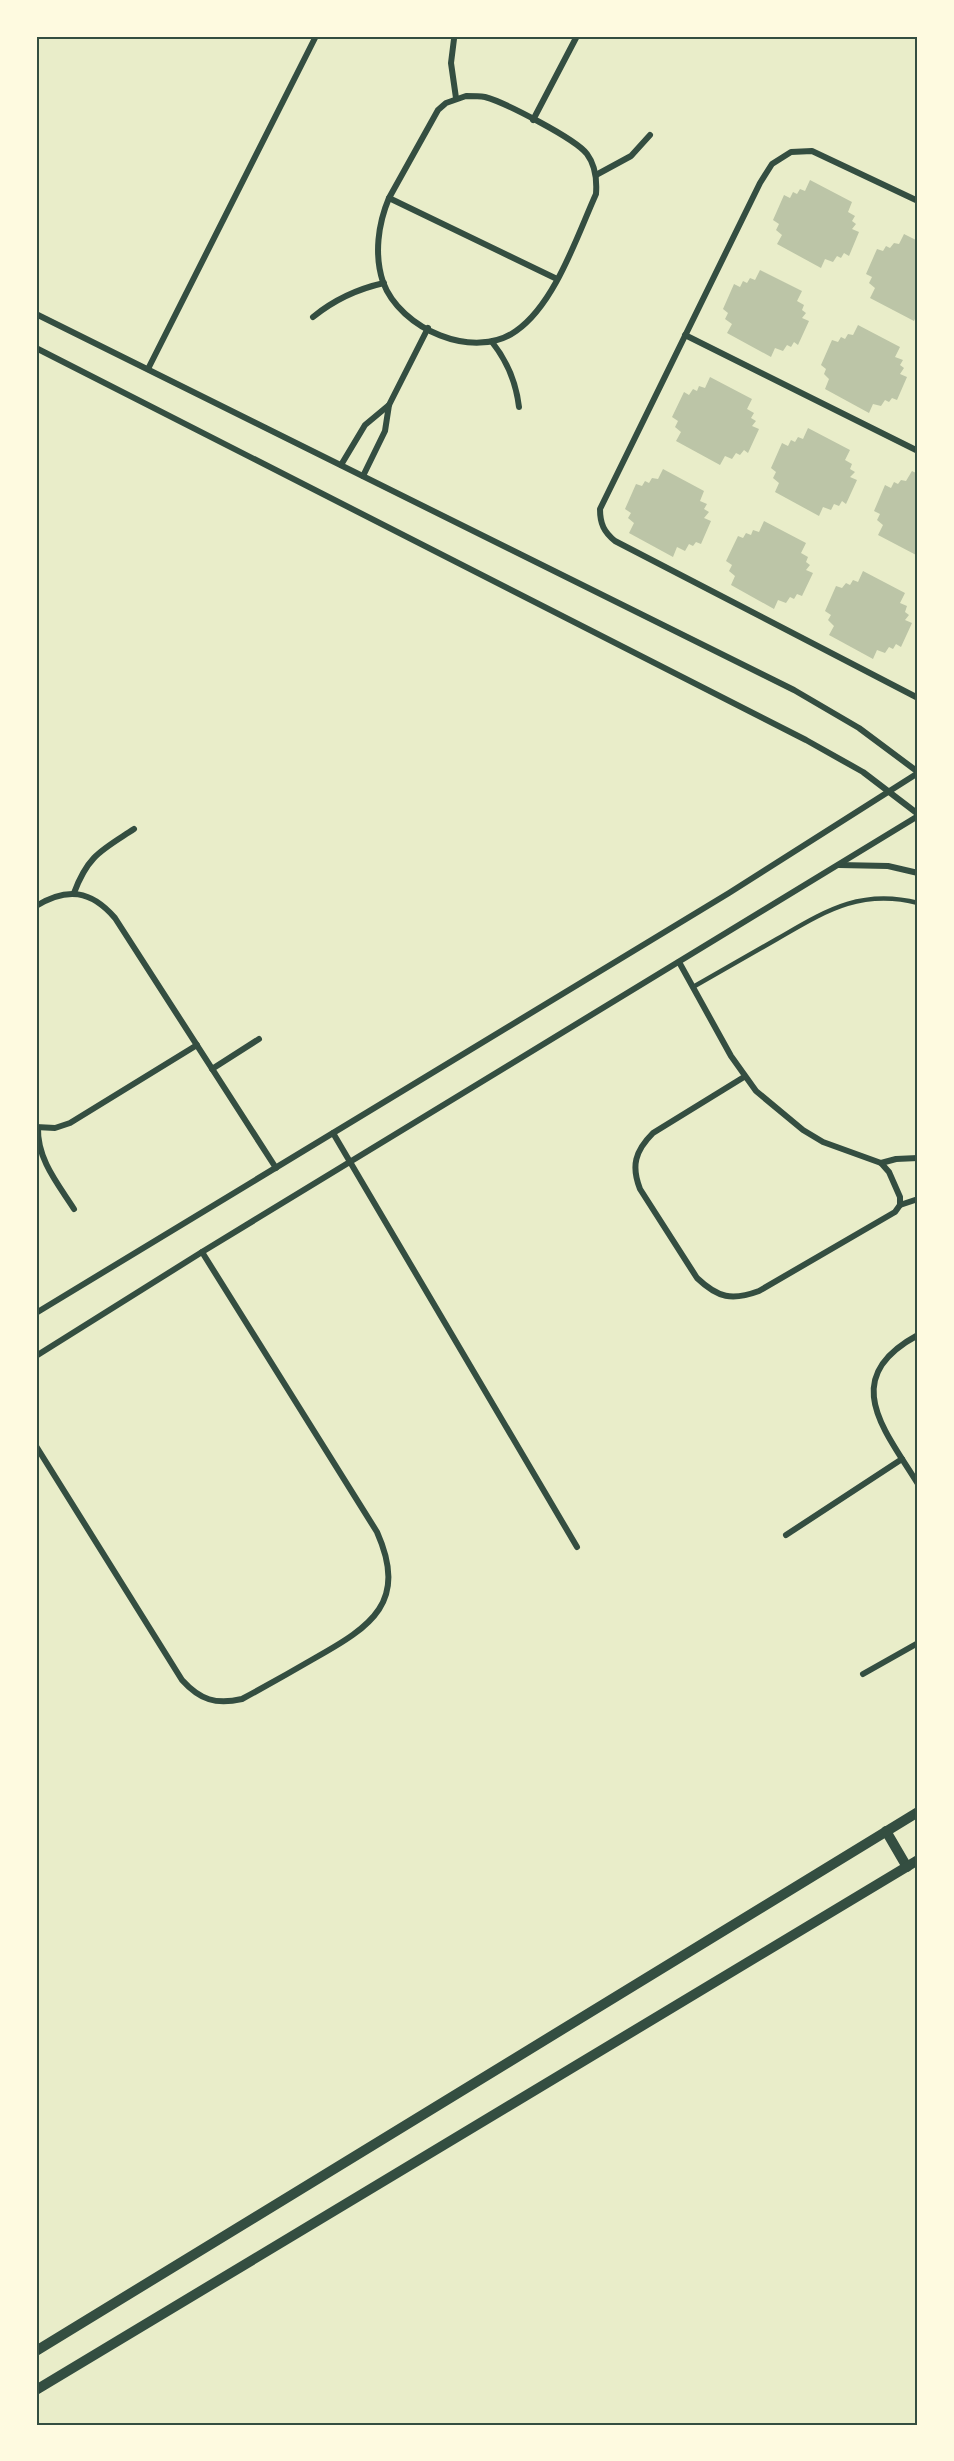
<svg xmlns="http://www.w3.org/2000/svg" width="954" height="2461" viewBox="0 0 954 2461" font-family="Helvetica,sans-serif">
<rect width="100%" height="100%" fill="#e9edc9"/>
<g fill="#bcc5a7">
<polygon points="810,180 852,202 848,212 855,216 852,221 856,224 852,229 859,232 849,256 844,253 841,258 837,256 833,262 825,259 821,268 777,244 782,235 776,230 779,224 773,220 784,195 790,198 793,192 797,194 800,189 805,191"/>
<polygon points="904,234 918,241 918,313 914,321 870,298 875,288 869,283 872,277 866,274 877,249 883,251 886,246 890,248 894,243 899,244"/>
<polygon points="760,270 802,291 797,301 804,305 802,310 806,313 802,318 809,321 798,345 794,342 791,347 787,345 783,351 775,348 771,357 727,333 732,324 725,319 728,313 723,309 734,284 740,287 743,281 747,283 750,278 755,280"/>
<polygon points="858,325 900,347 895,357 903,360 900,365 904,368 900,374 907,377 897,400 892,398 889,402 885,400 881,406 873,404 869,413 825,389 829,379 824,374 826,369 821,365 832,340 838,342 841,337 845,339 848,334 853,335"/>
<polygon points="710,377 752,399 747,409 754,413 751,418 756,421 752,426 759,429 748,453 744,450 740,455 736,453 732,459 725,456 720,465 676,441 681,432 675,427 678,421 672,417 684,392 689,395 693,389 697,391 699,386 705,388"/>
<polygon points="808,428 850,450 845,460 852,464 850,469 855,472 850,477 857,480 846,504 842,501 839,506 834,504 831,510 823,507 819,516 775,492 779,483 773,478 776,472 771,468 782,443 788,446 791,440 795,442 798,437 803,439"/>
<polygon points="663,469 704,491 700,501 707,504 704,509 709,512 704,518 711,521 701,544 696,542 693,546 689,544 685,551 677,547 673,557 629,533 634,523 628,518 631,513 625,509 636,484 642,486 645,481 649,483 652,478 658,479"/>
<polygon points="912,471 918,474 918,556 878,535 883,525 877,520 880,514 874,511 885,485 891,488 894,482 898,484 901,480 906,481"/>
<polygon points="764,521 806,543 801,553 808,557 806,562 810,565 806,570 813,573 802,596 797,594 794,599 790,597 786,603 778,600 774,609 731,585 735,576 729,571 732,565 726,561 738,536 743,538 746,533 751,535 753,530 759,532"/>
<polygon points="863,571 905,593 900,603 907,606 905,612 909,615 905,620 912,623 901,647 896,644 893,649 889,647 885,653 877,650 873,659 829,635 834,626 828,620 831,615 825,611 836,586 842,588 846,583 850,585 853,580 858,582"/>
</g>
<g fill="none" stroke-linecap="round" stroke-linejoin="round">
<path stroke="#344e41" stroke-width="4.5" d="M693 987C721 971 749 955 777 939 824 912 860 888 918 903"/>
<g stroke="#344e41" stroke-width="6">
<polyline points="454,39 451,63 456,98"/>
<path d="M466 96C472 96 479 96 485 97 504 102 576 139 587 154 596 166 597 180 596 194 577 236 555 304 516 331 474 361 400 329 383 282 374 255 378 224 389 198L438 110 446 103Z"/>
<polyline points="533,120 577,36"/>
<polyline points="596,175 631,156 650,135"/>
<polyline points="389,198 557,279"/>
<path d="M918 201 812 151 791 152 772 164 760 183 600 509C600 524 604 532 615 541L918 698"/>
<polyline points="36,314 794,690 859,728 918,772"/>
<path d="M313 317C335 299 357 289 384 283"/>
<polyline points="685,335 918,451"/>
<path d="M492 342C508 362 516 382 519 407"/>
<polyline points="36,348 806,740 863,772 918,814"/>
<polyline points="148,369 316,36"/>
<polyline points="341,465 365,425 389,405"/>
<polyline points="363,476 385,431 389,405 428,328"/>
<polyline points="839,865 888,866 918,873"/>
<path d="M74 893C88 855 102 850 134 829"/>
<path d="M36 906C67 887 91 890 115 918L276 1168"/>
<path d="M679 962 731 1056 756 1091 803 1130 823 1142 881 1163 889 1172 900 1197V1205L895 1212 759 1291C732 1301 718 1298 697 1278L640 1189C631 1166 635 1151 653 1133L744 1077"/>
<polyline points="212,1069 259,1039"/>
<polyline points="36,1127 55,1128 70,1123 197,1045"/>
<path d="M38 1128C37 1159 58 1184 74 1209"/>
<polyline points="333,1133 577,1547"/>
<polyline points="881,1163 896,1159 918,1158"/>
<polyline points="900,1205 918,1199"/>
<polyline points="36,1313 729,893 918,773"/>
<path d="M918 1335C838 1378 884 1429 918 1484"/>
<polyline points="36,1356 202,1252 918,816"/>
<path d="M36 1446 182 1680C200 1700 216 1705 242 1699 266 1686 291 1672 315 1658 372 1626 408 1602 377 1532L202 1252"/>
<polyline points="786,1535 902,1459"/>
<polyline points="863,1674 918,1643"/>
</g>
<g stroke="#344e41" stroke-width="10">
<polyline points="886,1831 907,1867"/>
<polyline points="36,2351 918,1812"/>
<polyline points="36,2390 918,1860"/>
</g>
</g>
<rect width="954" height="2461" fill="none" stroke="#fefae0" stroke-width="75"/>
<rect x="38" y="38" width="878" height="2386" fill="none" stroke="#344e41" stroke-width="2"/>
</svg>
